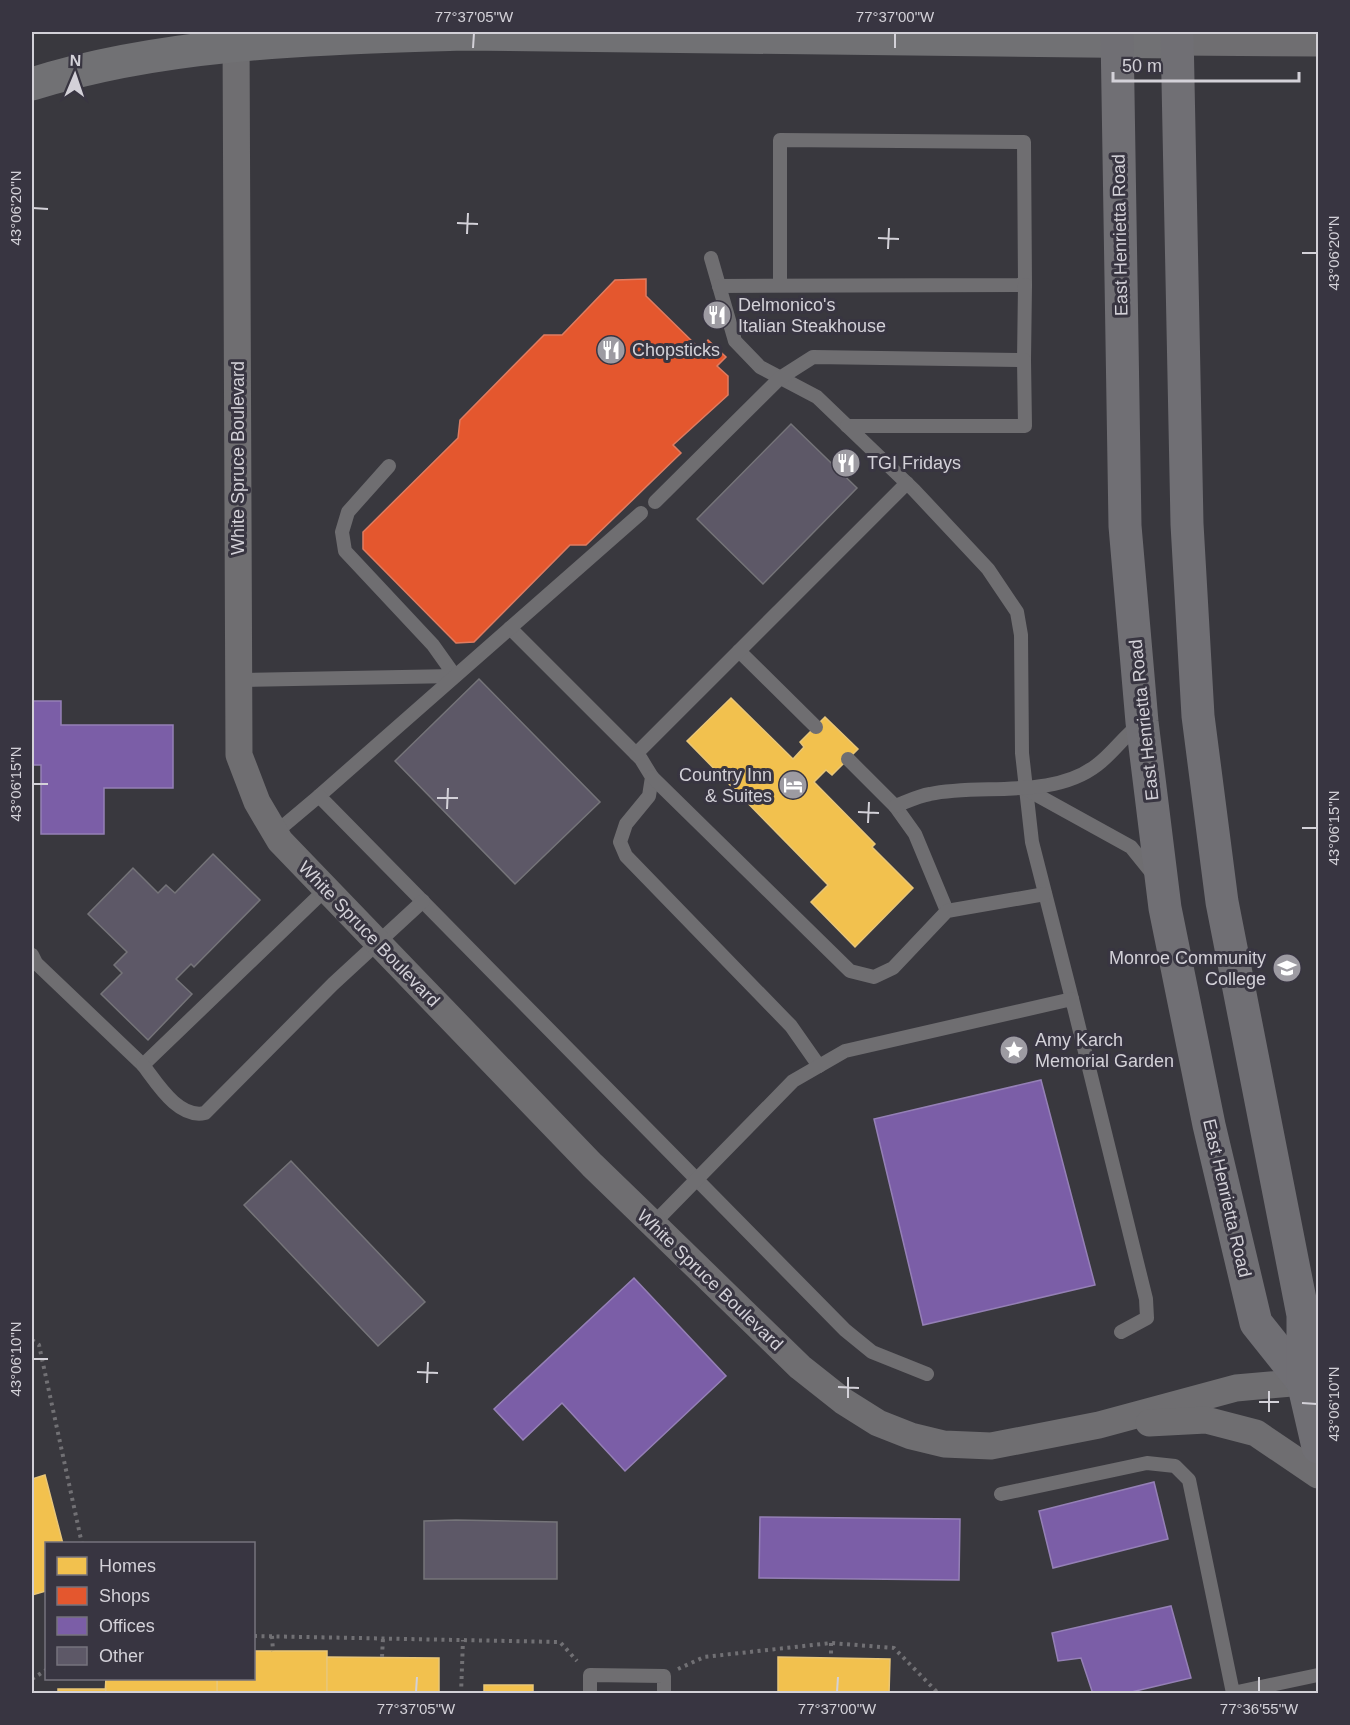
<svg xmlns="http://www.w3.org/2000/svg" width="1350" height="1725" viewBox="0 0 1350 1725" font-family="Helvetica,sans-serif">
<rect width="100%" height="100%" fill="#39383e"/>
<g fill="#f2c14e" stroke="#e9c677" stroke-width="1.5">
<polygon points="731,698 793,759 804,747 800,742 825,717 858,749 832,775 826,770 814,782 875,844 872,847 913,888 855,947 811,902 828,885 687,741"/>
<polygon points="45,1475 63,1544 46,1544 46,1591 32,1595 32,1479"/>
<polygon points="254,1651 327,1651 327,1694 217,1694 217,1678 254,1678"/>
<polygon points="327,1657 439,1658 439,1694 327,1694"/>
<polygon points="778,1657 890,1659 889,1694 778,1694"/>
<polygon points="106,1678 217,1678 217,1694 105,1694"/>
<rect x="484" y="1685" width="49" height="9"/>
<polygon points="58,1689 106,1689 105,1694 58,1694"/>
</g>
<polygon fill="#e4572e" stroke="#df7c61" stroke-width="1.5" points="646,279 646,296 700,349 708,340 726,357 717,366 728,376 728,395 673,445 681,453 586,545 570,545 474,642 456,643 363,549 363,532 458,438 460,420 544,335 562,335 615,280"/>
<g fill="#7b5ea7" stroke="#9580b6" stroke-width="1.5">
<polygon points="32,701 61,701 61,725 173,725 173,788 104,788 104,834 41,834 41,765 32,765"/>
<polygon points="1041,1080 1095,1285 923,1325 874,1119"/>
<polygon points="634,1278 726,1376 625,1471 562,1403 523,1440 494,1409"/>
<polygon points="1154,1482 1168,1539 1053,1568 1039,1511"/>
<polygon points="760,1517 960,1519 959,1580 759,1578"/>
<polygon points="1171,1606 1191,1678 1123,1694 1093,1694 1081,1658 1058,1661 1052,1633"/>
</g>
<g fill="#5d5867" stroke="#757479" stroke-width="1.5">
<polygon points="791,424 857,488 763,584 697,519"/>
<polygon points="479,679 600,802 515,884 395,761"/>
<polygon points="213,854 260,900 194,967 191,964 176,979 192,994 148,1040 101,994 122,973 114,965 127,952 88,914 133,868 158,893 166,885 175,893"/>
<polygon points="291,1161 425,1302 378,1346 244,1205"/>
<polygon points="456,1520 557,1522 557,1579 424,1579 424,1521"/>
</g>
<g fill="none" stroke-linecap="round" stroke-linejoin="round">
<g stroke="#717074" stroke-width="4" stroke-dasharray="3 4.5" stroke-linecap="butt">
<polyline points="32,1340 39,1345 82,1544"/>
<polyline points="254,1636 560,1642 577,1661"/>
<polyline points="272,1636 273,1651"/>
<polyline points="831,1643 831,1658"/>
<polyline points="382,1657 383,1638"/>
<polyline points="678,1669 704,1657 831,1643 894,1648 939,1694"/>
<polyline points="32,1679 46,1670"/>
<polyline points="461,1694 463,1640"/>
</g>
<g stroke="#6f6e71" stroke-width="14">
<polyline points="711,258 735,341 760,367 817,397 914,490 988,569 1017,612 1021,635 1022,753 1032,842 1072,999"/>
<polyline points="719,286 1025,285 1024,142 780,140 780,285"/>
<polyline points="1024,360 1025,285"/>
<polyline points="655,502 780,378 813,357 1024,360 1025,426 847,426"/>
<polyline points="510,628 641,759 652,777 649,796 626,824 620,842 626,856 791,1026 819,1066"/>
<polyline points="739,651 816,727"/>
<polyline points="239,680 455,676 433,645 345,551 342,532 348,512 389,466"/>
<polyline points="636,754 907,483"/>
<polyline points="848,759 895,806 915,834 947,911"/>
<polyline points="652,777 850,971 874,977 893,968 947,911 1045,894"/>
<polyline points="1026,789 1131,847 1152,873"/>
<polyline points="319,796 641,513"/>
<path d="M895 806C906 802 918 796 930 794 980 783 1052 800 1097 765 1113 753 1124 736 1140 724"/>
<polyline points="275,833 319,796 845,1330 872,1352 927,1374"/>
<polyline points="32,955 36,963 143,1065 326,889"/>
<path d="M143 1065C157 1083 178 1119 205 1113L333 984 423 901"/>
<polyline points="653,1224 793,1081 845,1051 1072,999 1146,1299 1147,1318 1121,1332"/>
<polyline points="1001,1494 1147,1463 1175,1466 1189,1480 1233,1693 1318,1675"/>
<polyline points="590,1694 590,1675 664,1676 664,1694"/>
</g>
<g stroke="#6f6e71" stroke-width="27">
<polyline points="236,32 239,755 257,802 280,841 592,1165 653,1224 800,1367 843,1401 878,1423 911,1436 944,1444 991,1446 1099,1425 1236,1388 1303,1382"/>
<polyline points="1177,42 1318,43"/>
<polyline points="1149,1423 1206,1420 1256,1433 1318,1475"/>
</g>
<path stroke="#717174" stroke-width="33" d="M32 84C169 41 319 39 462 34L1177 42"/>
<g stroke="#706f74" stroke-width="33">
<polyline points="1117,32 1125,526 1142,722 1165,908 1209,1125 1256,1323 1303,1382"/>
<polyline points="1177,32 1187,524 1198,716 1222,902 1303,1315 1303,1382 1318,1447"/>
</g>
</g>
<path fill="none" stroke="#d3d1d8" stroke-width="2" d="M473 48 474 33M895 48V33M33 208 48 209M457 223 478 224M467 234 468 213M878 238 899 239M888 249 889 228M1302 253H1317M33 784H48M437 798H458M447 809 448 788M858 812 879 813M868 823 869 802M1302 828H1317M33 1359H48M417 1372 438 1373M427 1383 428 1362M838 1387 859 1388M848 1398V1377M1259 1402H1279M1302 1403 1317 1404M1269 1412V1391M416 1692 417 1677M837 1692 838 1677M1259 1692V1677"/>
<defs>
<g id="restaurant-disc" transform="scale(1.5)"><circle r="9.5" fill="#9d9ba2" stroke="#383541"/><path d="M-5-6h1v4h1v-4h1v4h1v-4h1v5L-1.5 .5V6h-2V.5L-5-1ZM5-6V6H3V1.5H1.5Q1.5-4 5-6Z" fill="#fff"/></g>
<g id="hotel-disc" transform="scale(1.5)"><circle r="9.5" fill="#9d9ba2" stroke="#383541"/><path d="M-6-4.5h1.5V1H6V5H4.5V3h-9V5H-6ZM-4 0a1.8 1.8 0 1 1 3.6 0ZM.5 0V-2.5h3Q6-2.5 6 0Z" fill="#fff"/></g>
<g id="university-disc" transform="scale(1.5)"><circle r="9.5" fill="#9d9ba2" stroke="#383541"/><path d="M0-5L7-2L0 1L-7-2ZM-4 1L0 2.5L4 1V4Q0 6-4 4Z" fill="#fff"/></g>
<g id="sight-disc" transform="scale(1.5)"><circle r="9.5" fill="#9d9ba2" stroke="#383541"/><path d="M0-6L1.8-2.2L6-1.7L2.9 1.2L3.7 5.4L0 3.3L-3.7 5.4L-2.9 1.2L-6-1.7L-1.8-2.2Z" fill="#fff"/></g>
</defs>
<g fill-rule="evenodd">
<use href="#restaurant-disc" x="717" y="315"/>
<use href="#restaurant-disc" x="611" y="350"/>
<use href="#restaurant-disc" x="846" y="463"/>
<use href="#hotel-disc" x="793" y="785"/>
<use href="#university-disc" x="1287" y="968"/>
<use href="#sight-disc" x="1014" y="1050"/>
</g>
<g text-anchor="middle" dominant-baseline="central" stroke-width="6" stroke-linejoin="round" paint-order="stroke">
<g font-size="18" fill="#d3d1d8" stroke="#383541">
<text transform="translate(1120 235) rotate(-91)">East Henrietta Road</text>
<text transform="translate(238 458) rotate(-90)">White Spruce Boulevard</text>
<text transform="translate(1144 720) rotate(-96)">East Henrietta Road</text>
<text transform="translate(369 934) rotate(46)">White Spruce Boulevard</text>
<text transform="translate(1227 1198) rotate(77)">East Henrietta Road</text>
<text transform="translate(710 1280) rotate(44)">White Spruce Boulevard</text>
</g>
<g font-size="18" fill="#d3d1d8" stroke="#383541" text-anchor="start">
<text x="738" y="305">Delmonico's<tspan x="738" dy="21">Italian Steakhouse</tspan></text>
<text x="632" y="350">Chopsticks</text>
<text x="867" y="463">TGI Fridays</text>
<text x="772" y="775" text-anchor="end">Country Inn<tspan x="772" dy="21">&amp; Suites</tspan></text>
<text x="1266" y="958" text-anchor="end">Monroe Community<tspan x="1266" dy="21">College</tspan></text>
<text x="1035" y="1040">Amy Karch<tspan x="1035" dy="21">Memorial Garden</tspan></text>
</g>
</g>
<rect width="1350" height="1725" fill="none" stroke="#383541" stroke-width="66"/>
<rect x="45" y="1542" width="210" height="138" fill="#383541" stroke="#76737d" stroke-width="1.5"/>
<rect x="57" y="1557" width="30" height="18" fill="#f2c14e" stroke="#76737d" stroke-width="1.5"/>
<text x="99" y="1572" font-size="18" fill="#d3d1d8">Homes</text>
<rect x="57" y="1587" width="30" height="18" fill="#e4572e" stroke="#76737d" stroke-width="1.5"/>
<text x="99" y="1602" font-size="18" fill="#d3d1d8">Shops</text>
<rect x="57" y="1617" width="30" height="18" fill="#7b5ea7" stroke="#76737d" stroke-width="1.5"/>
<text x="99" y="1632" font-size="18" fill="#d3d1d8">Offices</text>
<rect x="57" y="1647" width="30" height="18" fill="#5d5867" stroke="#76737d" stroke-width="1.5"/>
<text x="99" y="1662" font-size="18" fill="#d3d1d8">Other</text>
<g transform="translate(75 75) rotate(2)" stroke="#383541" stroke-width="4.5" paint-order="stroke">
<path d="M0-4.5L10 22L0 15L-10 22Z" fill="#d3d1d8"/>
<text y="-9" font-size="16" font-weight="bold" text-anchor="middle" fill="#d3d1d8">N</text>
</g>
<path d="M1113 72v9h186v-9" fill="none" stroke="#d3d1d8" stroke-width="3"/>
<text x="1122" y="72" font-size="18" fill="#d3d1d8" stroke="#383541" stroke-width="4.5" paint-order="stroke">50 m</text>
<rect x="33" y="33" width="1284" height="1659" fill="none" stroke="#d3d1d8" stroke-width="2"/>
<g font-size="15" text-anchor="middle" fill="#d3d1d8">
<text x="474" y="22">77°37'05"W</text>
<text x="895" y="22">77°37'00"W</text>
<text transform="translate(16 208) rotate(-90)" y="5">43°06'20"N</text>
<text transform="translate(1334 253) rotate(-90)" y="5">43°06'20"N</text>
<text transform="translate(16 784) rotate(-90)" y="5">43°06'15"N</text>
<text transform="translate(1334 828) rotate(-90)" y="5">43°06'15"N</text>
<text transform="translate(16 1359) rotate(-90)" y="5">43°06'10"N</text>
<text transform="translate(1334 1404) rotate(-90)" y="5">43°06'10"N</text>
<text x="416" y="1714">77°37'05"W</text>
<text x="837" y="1714">77°37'00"W</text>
<text x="1259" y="1714">77°36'55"W</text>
</g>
</svg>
